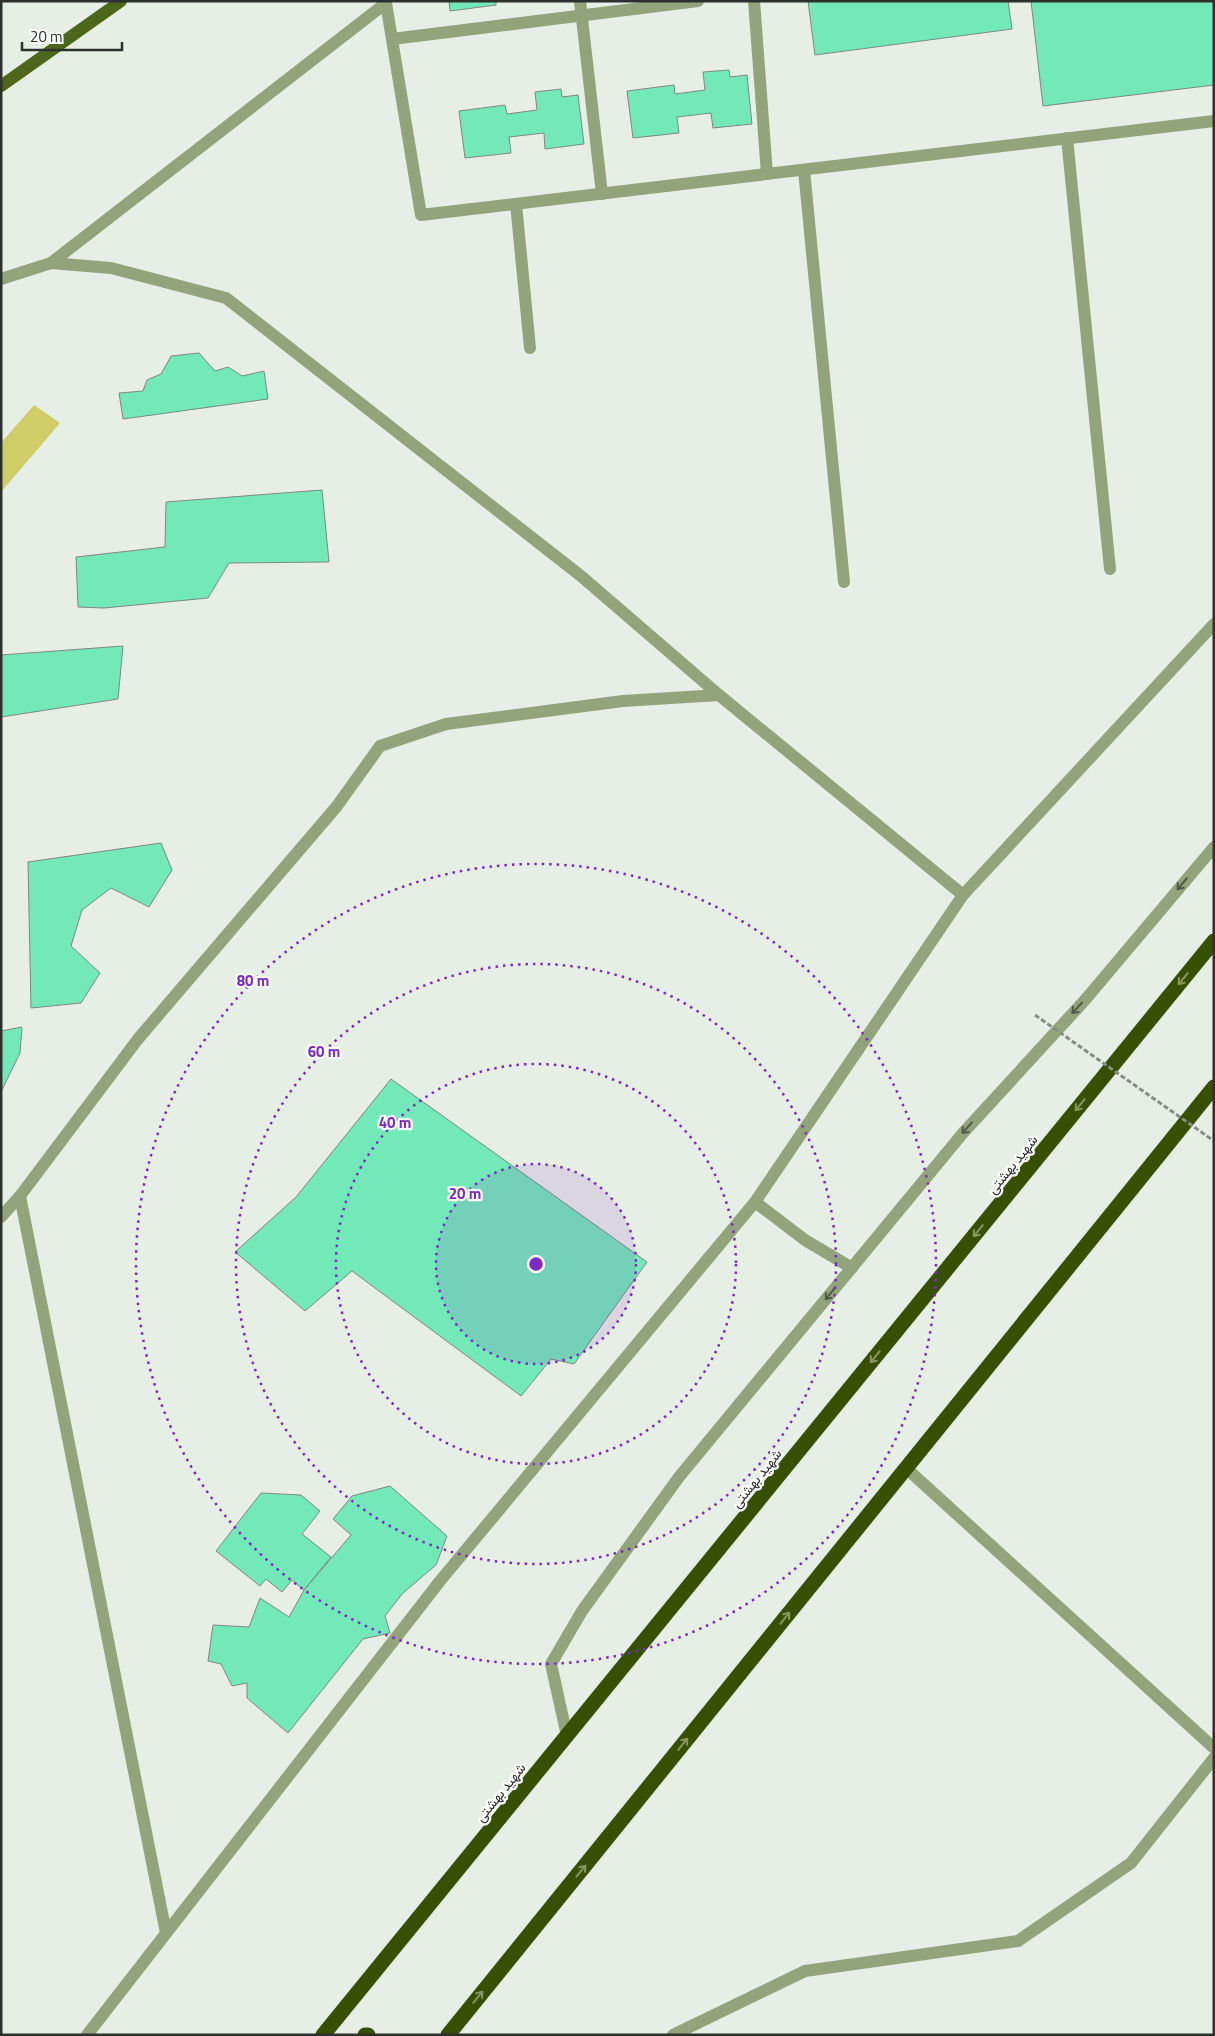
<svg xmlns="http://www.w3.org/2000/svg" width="1215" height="2036" viewBox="0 0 1215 2036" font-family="'Titillium Web',Vazirmatn,sans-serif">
<rect width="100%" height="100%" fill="#e6eee6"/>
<polygon fill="#cfcd67" points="34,405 60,423 1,492 1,443"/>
<g fill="#73e8b9" stroke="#7e8883">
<polygon points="449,1 496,1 496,5 450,11"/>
<polygon points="808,1 1008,1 1012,29 815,55"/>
<polygon points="1031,1 1214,1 1214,85 1043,106"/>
<polygon points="729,70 730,77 747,75 752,124 713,128 711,113 677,117 679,133 633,138 627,91 674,85 675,94 705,90 703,72"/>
<polygon points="561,89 562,97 578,95 584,144 545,149 544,133 509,137 511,153 465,158 459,111 505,105 507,114 537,110 535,92"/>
<polygon points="199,353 215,371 228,367 242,376 264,371 268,399 123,419 119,393 143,391 147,380 161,374 171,356"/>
<polygon points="322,490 329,562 229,563 208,598 104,608 78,607 76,557 165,547 166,502"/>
<polygon points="123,646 118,699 1,717 1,655"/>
<polygon points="161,843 172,870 149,907 111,888 82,910 71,946 100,973 81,1003 31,1008 28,862"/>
<polygon points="22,1027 20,1053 1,1092 1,1031"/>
<polygon points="391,1079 647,1262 574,1364 551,1359 521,1396 352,1271 305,1311 235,1252 296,1197"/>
<polygon points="390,1486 447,1536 436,1565 403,1593 385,1616 390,1633 363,1639 288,1733 247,1698 247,1683 232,1686 221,1664 208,1661 213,1625 249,1627 260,1598 289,1617 304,1590 351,1535 333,1519 352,1496"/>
<polygon points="261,1493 301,1495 320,1511 302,1534 331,1557 304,1590 292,1580 282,1592 266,1579 260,1586 216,1551"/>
</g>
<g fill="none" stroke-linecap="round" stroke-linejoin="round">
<g stroke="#93a47d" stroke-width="12">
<polyline points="580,1 602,194"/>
<polyline points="754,1 767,174"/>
<polyline points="392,39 698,1"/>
<polyline points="1067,138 1110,569"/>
<polyline points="804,170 844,582"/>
<polyline points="516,204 530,348"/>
<polyline points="51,263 386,3 421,215 1214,121"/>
<polyline points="1,279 51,263 111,268 226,298 581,576 719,695 963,895 755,1202 440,1581 87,2035"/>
<polyline points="963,895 1214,624"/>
<polyline points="20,1196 166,1933"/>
<polyline points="755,1202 805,1240 852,1268"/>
<polyline points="1,1217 20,1196 138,1039 337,806 380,746 446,724 623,701 719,695"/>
<polyline points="906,1468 1214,1748"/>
<polyline points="567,1736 551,1664 582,1611 679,1477 963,1133 1085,1000 1214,847"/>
<polyline points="673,2035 805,1971 1018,1941 1131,1863 1214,1758"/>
</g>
<polyline stroke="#4c6719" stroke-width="12" points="1,86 121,1"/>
<g stroke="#374f00" stroke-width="15">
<polyline points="323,2035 1214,941"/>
<polyline points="365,2035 368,2035"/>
<polyline points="448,2035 1214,1087"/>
</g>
<polyline stroke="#878c87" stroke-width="3" stroke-dasharray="5 2.5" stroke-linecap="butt" points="1035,1015 1214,1141"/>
</g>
<defs><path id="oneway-shaft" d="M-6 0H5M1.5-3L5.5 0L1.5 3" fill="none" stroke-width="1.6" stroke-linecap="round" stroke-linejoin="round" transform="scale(1.25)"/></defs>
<g stroke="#515949">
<use href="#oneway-shaft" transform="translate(1182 884) rotate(130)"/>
<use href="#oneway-shaft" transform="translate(1077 1008) rotate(133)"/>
<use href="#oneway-shaft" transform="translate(967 1128) rotate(132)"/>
<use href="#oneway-shaft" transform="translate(830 1294) rotate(129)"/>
</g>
<g stroke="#879566">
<use href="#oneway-shaft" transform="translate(1183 979) rotate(129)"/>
<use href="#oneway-shaft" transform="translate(1080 1105) rotate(129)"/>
<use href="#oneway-shaft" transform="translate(978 1231) rotate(129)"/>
<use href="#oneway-shaft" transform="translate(875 1357) rotate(129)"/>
<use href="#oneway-shaft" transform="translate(785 1618) rotate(-51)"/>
<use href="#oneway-shaft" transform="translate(683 1744) rotate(-51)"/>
<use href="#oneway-shaft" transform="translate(581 1871) rotate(-51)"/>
<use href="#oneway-shaft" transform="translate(478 1997) rotate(-51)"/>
</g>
<circle cx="536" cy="1264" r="100" fill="#7b2cbf" fill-opacity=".12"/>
<g fill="none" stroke="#7b2cbf" stroke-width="2.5" stroke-dasharray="2.5 5">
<circle cx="536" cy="1264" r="100"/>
<circle cx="536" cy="1264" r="200"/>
<circle cx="536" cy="1264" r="300"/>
<circle cx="536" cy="1264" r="400"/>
</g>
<g text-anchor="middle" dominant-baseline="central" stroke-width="4.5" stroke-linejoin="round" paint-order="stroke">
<g font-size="14" fill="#2d302d" stroke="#fff">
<text transform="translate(1012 1164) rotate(-51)">شهید بهشتی</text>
<text transform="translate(756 1478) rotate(-51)">شهید بهشتی</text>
<text transform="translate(500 1792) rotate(-51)">شهید بهشتی</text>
</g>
</g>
<circle cx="536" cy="1264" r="8" fill="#7b2cbf" stroke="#fff" stroke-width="2.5"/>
<g font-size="15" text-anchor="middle" font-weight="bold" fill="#7b2cbf" stroke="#fff" stroke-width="4.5" stroke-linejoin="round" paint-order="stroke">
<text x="253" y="986">80 m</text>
<text x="324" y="1057">60 m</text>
<text x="395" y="1128">40 m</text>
<text x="465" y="1199">20 m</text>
</g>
<rect width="1215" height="2036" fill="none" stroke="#2d302d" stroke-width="5"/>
<path d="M22 42v8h100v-8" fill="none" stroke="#2d302d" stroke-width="2.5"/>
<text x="30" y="42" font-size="15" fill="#2d302d" stroke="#ffffff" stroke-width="4" paint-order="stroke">20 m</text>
</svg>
